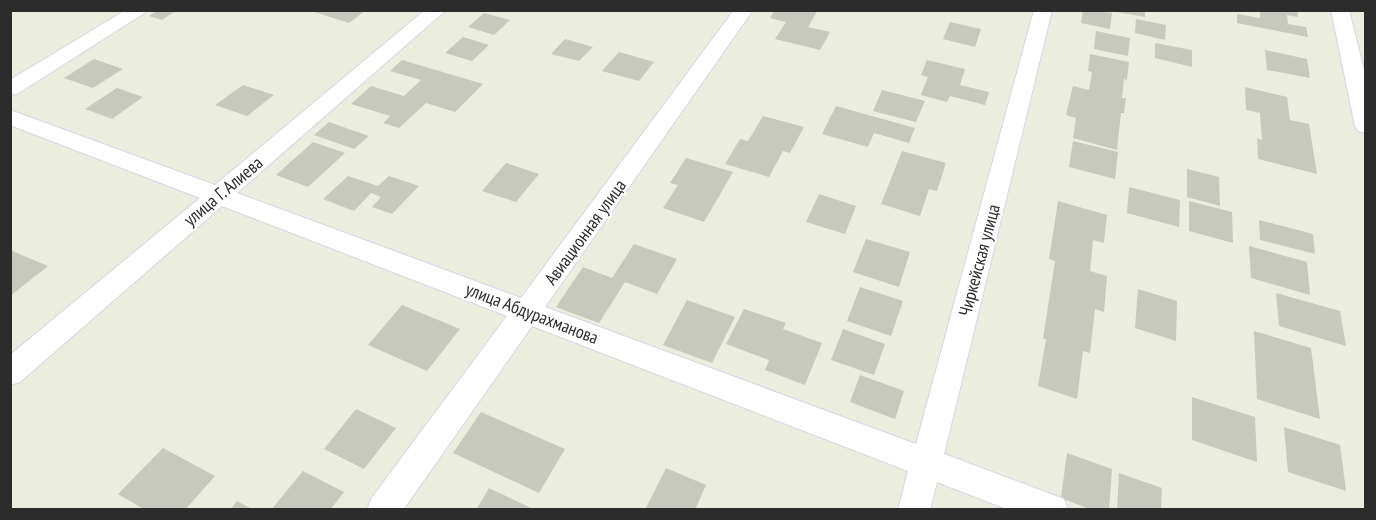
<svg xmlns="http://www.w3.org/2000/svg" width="1376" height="520" viewBox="0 0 1376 520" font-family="'PT Sans Narrow',sans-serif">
<rect width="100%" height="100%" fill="#ebedde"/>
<g fill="#c7c9be">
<polygon points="158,10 177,10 162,20 149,16"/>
<polygon points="308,10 366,10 349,23"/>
<polygon points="775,10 818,10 808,27 830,32 820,50 775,39 786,22 770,18"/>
<polygon points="1083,10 1112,13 1110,29 1081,23"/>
<polygon points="1117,10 1145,10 1145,17 1117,12"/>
<polygon points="1260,10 1297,10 1298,17 1287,15 1288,24 1306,27 1308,37 1237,23 1237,14 1260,18"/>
<polygon points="484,13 510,20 494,35 468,27"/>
<polygon points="1136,19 1166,25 1165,40 1135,33"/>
<polygon points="950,22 981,29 975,47 943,39"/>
<polygon points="1096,31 1130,38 1128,56 1094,49"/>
<polygon points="463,37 489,45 472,61 445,53"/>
<polygon points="565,39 593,47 579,61 551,54"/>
<polygon points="1155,43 1192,50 1192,67 1155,58"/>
<polygon points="1265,50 1307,59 1310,78 1267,70"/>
<polygon points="619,52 654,62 639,81 602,71"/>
<polygon points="1090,54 1129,62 1127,80 1124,79 1122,98 1126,98 1124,113 1121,113 1117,150 1073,138 1076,118 1066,115 1073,86 1089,90 1092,72 1088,71"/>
<polygon points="94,59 123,69 93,88 64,78"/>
<polygon points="402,60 483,84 455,112 426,103 399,128 383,123 390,116 351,104 371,86 404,96 421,80 390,71"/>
<polygon points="927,60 965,69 960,85 989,92 985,105 950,96 947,102 921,95 928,77 921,75"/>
<polygon points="243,85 274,95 247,116 215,105"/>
<polygon points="1245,87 1287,97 1290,120 1309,124 1317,174 1258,159 1257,138 1262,140 1260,113 1246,110"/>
<polygon points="117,88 143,97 112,119 85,109"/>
<polygon points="882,90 925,101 916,122 873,111"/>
<polygon points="836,106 915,128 909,143 874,133 868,147 822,134"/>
<polygon points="763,116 804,127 790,153 783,151 769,177 725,164 740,139 748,141"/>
<polygon points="329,122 369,136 354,149 314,135"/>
<polygon points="1073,141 1118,152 1115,179 1069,167"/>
<polygon points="313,142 345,153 308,187 276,175"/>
<polygon points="902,151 946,163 937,191 929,189 920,216 881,204"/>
<polygon points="686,158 733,172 704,222 663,208 678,185 670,183"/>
<polygon points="506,163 539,174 516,202 482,191"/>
<polygon points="1187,169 1219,177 1220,206 1187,197"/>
<polygon points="348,176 378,186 389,176 419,186 392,214 372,207 381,197 371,193 354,211 323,199"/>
<polygon points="1129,187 1180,200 1179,227 1127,213"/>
<polygon points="819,194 856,206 845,234 806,222"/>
<polygon points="1058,201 1107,215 1104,243 1093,240 1090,271 1107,276 1104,312 1095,309 1090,353 1083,351 1077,399 1038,386 1046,339 1043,339 1055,261 1049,259"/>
<polygon points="1189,201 1232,212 1233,243 1189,231"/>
<polygon points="1259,220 1313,234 1315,254 1260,240"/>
<polygon points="866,239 910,252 899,287 853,272"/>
<polygon points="634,244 677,259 657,294 625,282 599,323 556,307 583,267 612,278"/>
<polygon points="1249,246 1307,262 1310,295 1251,278"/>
<polygon points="10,250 48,266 10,296"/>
<polygon points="860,287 903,301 891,336 847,321"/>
<polygon points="1138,289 1177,301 1176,341 1135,328"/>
<polygon points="1276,293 1340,311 1346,346 1279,326"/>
<polygon points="687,300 735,317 712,363 663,345"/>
<polygon points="402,305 460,329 427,371 368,345"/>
<polygon points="744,309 786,323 783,329 822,343 805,385 765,370 769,360 726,344"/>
<polygon points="843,329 885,344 874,375 831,360"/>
<polygon points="1254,331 1311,348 1320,419 1257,399"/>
<polygon points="860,375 904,391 895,419 850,402"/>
<polygon points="1192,397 1255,417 1257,462 1192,440"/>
<polygon points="356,409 396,428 364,469 324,449"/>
<polygon points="481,412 565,449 539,493 453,453"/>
<polygon points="1284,427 1340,445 1346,491 1288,472"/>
<polygon points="163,448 215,476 185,510 145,510 118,494"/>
<polygon points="1067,453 1112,469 1109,510 1092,510 1061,498"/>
<polygon points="666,468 706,485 695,510 645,510"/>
<polygon points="303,471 344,492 330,510 271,510"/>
<polygon points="1119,473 1162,488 1161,510 1117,510"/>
<polygon points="489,488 535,510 476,510"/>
<polygon points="237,501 254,510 230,510"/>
</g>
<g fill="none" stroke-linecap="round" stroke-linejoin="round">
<g stroke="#dad4e4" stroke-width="2">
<g id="street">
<polygon points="126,10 149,10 17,94 10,95 10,80"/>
<polygon points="425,10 446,10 237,193 521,298 734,10 753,10 545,307 916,444 1034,10 1052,10 944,454 1064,499 1068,510 1009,510 937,482 930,510 898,510 908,471 532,326 403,510 367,510 371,499 507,316 222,206 20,382 10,385 10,355 200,198 10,125 10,110 215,185"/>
<polygon points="1331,10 1349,10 1366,78 1366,133 1358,131 1355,126"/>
</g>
</g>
<use href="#street" fill="#fff" fill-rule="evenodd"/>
</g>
<g text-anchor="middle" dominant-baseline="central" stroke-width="4.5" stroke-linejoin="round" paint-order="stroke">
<g font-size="18" fill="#2c2c2c" stroke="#fff">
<text transform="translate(223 191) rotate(-40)">улица Г. Алиева</text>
<text transform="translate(585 232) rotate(-54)">Авиационная улица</text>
<text transform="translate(979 260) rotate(-75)">Чиркейская улица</text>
<text transform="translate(532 313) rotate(21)">улица Абдурахманова</text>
</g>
</g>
<rect width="1376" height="520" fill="none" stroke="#2c2c2c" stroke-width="24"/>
</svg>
